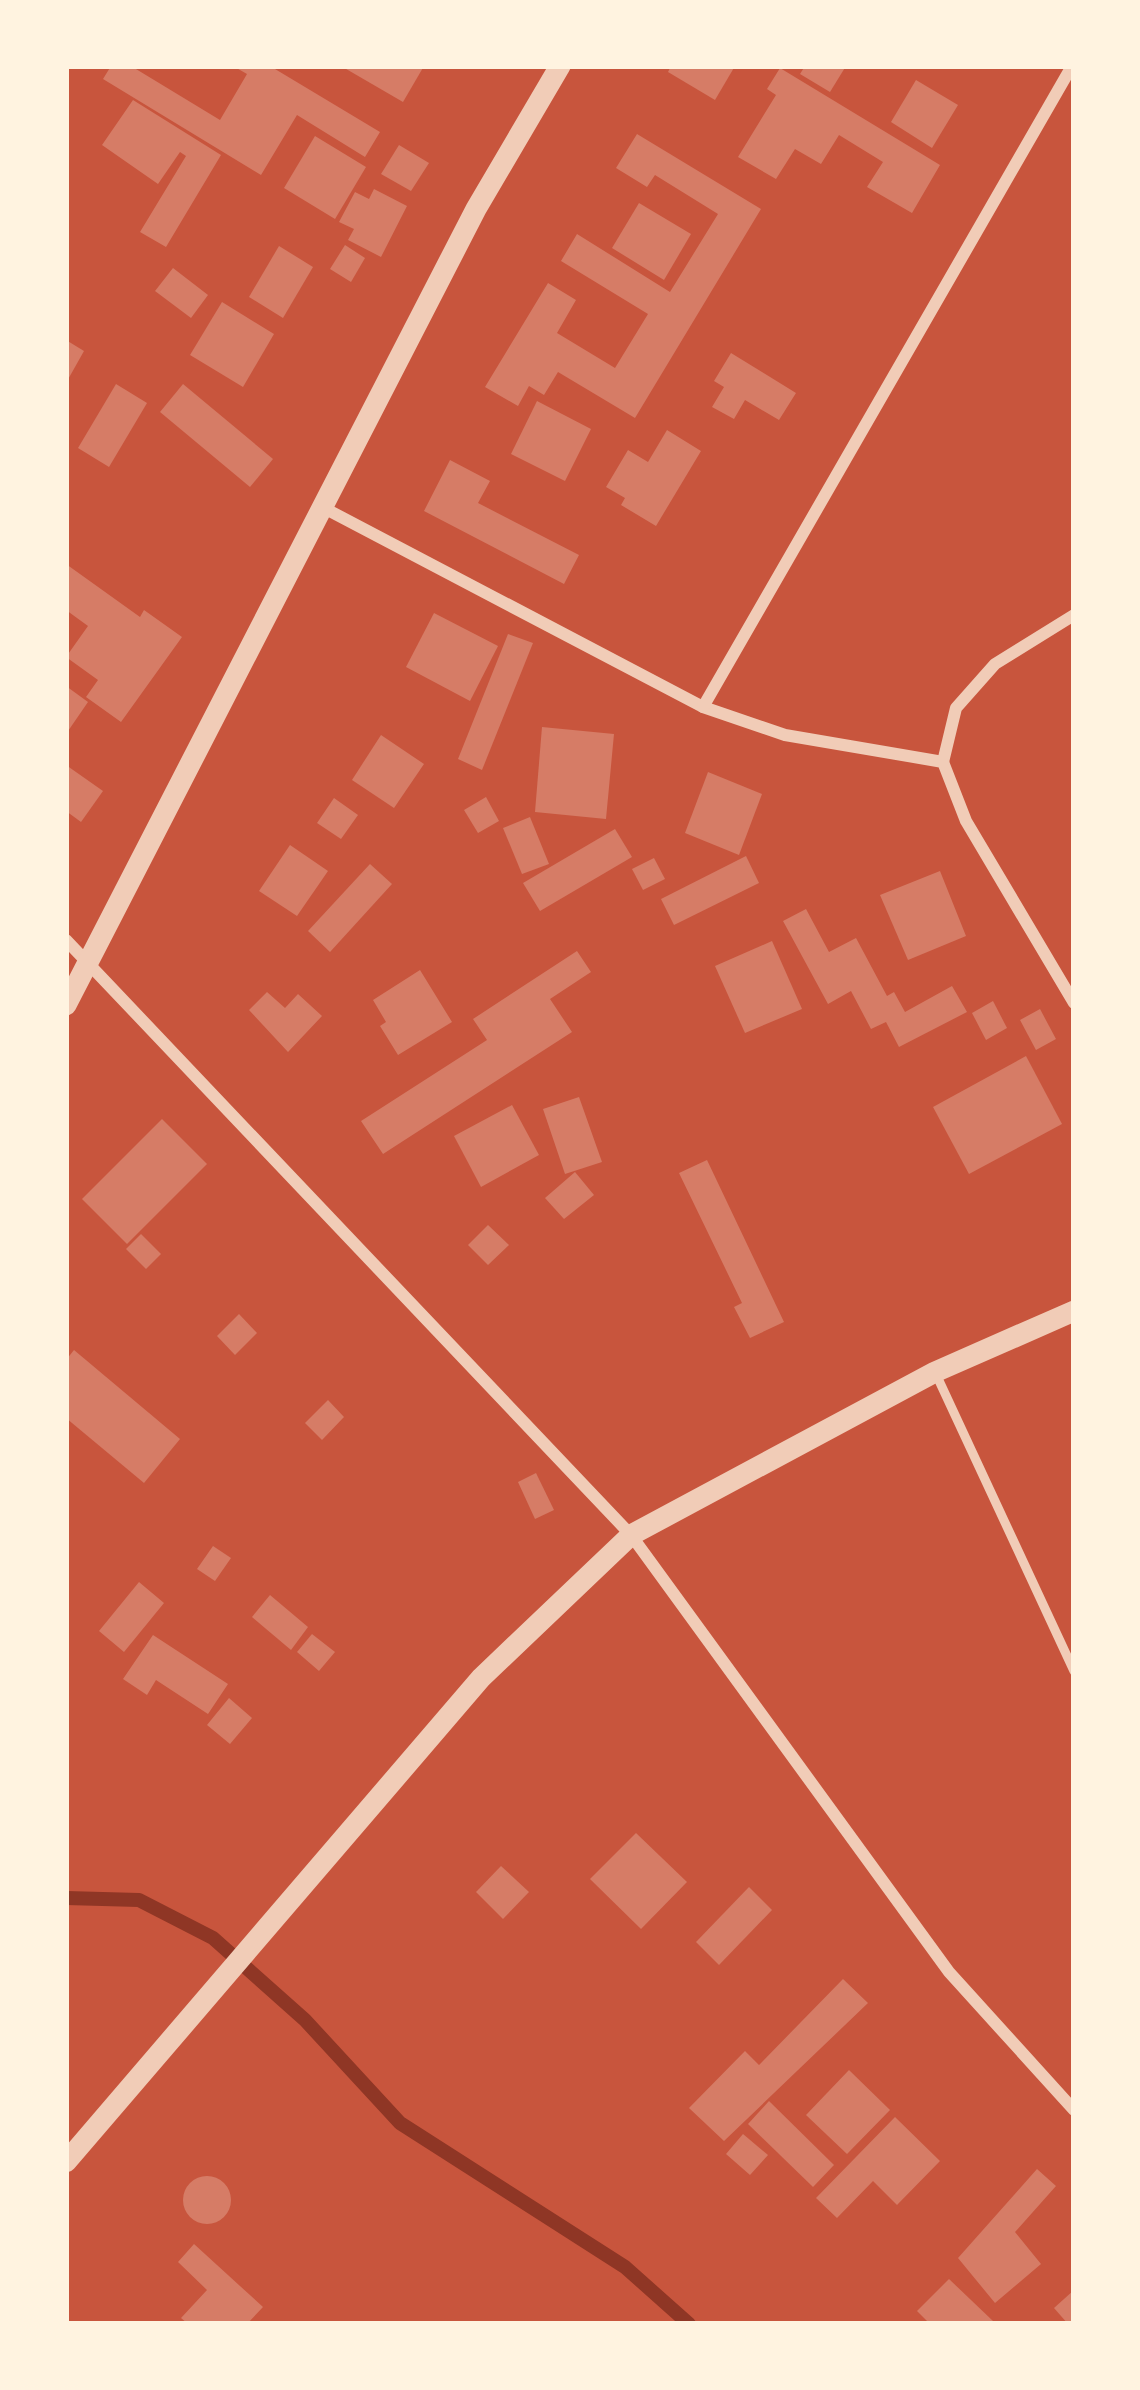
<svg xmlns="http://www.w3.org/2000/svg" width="1140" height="2390" viewBox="0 0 1140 2390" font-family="Poppins,sans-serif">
<rect width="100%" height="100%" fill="#c8553d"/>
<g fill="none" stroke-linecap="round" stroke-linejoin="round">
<polyline stroke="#8f3625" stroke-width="14" points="66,1898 139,1900 213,1938 305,2020 400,2123 625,2267 689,2324"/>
</g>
<g fill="#d67c66">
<polygon points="111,66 131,66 220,120 247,74 233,66 270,66 380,132 365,157 297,115 261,175 103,79"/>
<polygon points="341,66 424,66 403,102"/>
<polygon points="671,66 735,66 715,100 668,72"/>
<polygon points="805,66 846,66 830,92 800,74"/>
<polygon points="780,68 940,165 912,213 867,187 883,162 839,135 821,164 795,149 776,179 738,157 776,95 767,89"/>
<polygon points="916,80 958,105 932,148 891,122"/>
<polygon points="133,100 221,155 166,247 140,232 186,156 180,152 158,184 102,145"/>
<polygon points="637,134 761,209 635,418 558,372 544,395 529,386 518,406 485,387 548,283 576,300 557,333 615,368 648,314 561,261 577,234 670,292 718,214 655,175 647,187 616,168"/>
<polygon points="315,136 366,167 335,219 284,188"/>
<polygon points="399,145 429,163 411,191 381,174"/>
<polygon points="374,189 407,206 381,257 348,240 354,229 339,222 355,192 369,199"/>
<polygon points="639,203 691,234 664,280 612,248"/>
<polygon points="345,245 365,258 351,282 330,269"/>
<polygon points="279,246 313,267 283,318 249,297"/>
<polygon points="173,268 208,295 191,318 155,291"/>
<polygon points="222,302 274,334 243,387 190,355"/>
<polygon points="66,340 84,351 66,383"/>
<polygon points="731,353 796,393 779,420 745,400 734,419 712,407 724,387 714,381"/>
<polygon points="116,384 147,403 109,467 78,448"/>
<polygon points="183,384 273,459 250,487 160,412"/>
<polygon points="537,401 591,429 565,481 511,454"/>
<polygon points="667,430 701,451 656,526 621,505 625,498 606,487 628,450 648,462"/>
<polygon points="450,460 490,481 478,503 579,555 564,584 424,511"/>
<polygon points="66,564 140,617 144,610 182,637 121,722 86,697 98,680 66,657 88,626 66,610"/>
<polygon points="434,613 498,646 470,701 406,667"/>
<polygon points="508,634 533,643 482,770 458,759"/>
<polygon points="66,686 88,702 66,734"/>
<polygon points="542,727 614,734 606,819 535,812"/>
<polygon points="381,735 424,764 394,808 352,780"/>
<polygon points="66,765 103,791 81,822 66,811"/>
<polygon points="708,772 762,794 739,855 685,833"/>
<polygon points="486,797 499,821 478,833 464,810"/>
<polygon points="334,798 358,815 341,839 317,823"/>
<polygon points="530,817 549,864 522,874 503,828"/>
<polygon points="615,829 632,857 540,911 523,883"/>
<polygon points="290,845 328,871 297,916 259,891"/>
<polygon points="746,856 759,883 674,925 661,899"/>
<polygon points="654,858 665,879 643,890 632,869"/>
<polygon points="370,864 392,884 330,952 308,931"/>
<polygon points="940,871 966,936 908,960 880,895"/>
<polygon points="806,909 829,952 856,938 887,996 894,992 905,1012 952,986 967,1012 899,1047 886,1022 871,1029 851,991 828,1004 783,921"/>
<polygon points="772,941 802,1009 745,1033 715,966"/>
<polygon points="577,951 591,972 550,999 572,1032 383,1154 361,1121 487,1040 473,1019"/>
<polygon points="420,970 452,1022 398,1055 380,1026 386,1022 373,1000"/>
<polygon points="267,992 285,1008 298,994 322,1016 288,1052 249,1010"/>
<polygon points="993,1001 1007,1028 986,1040 972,1013"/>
<polygon points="1040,1009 1056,1039 1036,1050 1020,1020"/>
<polygon points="1026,1056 1062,1124 969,1174 933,1107"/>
<polygon points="579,1097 602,1162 565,1174 543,1109"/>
<polygon points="512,1105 539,1155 481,1187 454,1136"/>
<polygon points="162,1119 207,1164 127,1244 82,1199"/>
<polygon points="707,1160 784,1322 750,1338 734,1307 742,1303 679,1173"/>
<polygon points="575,1172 594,1195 564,1219 545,1198"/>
<polygon points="488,1225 509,1245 488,1265 468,1245"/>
<polygon points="141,1234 161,1254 146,1269 126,1249"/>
<polygon points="239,1314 257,1333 235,1355 217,1336"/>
<polygon points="74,1350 180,1439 144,1483 66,1418 66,1360"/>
<polygon points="328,1400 344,1417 322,1440 305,1423"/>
<polygon points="536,1473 554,1510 535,1519 518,1482"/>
<polygon points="213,1546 231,1558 215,1581 197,1569"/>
<polygon points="139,1582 164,1603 124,1652 99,1631"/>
<polygon points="270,1595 308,1627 291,1650 252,1617"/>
<polygon points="312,1634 335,1652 319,1671 297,1652"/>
<polygon points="153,1635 228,1684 208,1714 156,1680 147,1695 123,1679"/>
<polygon points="229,1698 252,1718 230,1744 207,1725"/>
<polygon points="636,1833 687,1882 641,1929 590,1879"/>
<polygon points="501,1866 529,1892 503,1919 476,1892"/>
<polygon points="749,1887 772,1910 719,1965 696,1942"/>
<polygon points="843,1979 868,2003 724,2141 689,2108 745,2051 759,2065"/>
<polygon points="849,2070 890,2110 847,2154 806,2115"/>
<polygon points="769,2101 834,2165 813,2187 748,2124"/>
<polygon points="895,2117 940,2161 897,2205 873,2181 837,2218 816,2198"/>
<polygon points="743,2134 768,2155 750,2175 726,2154"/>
<polygon points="1037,2169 1056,2186 1015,2232 1041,2264 995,2303 958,2258"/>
<circle cx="207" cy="2200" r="24"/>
<polygon points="194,2244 263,2307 247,2324 188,2324 181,2318 207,2290 178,2262"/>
<polygon points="949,2279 993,2321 990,2324 930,2324 917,2311"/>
<polygon points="1074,2290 1074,2324 1068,2324 1054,2308"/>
</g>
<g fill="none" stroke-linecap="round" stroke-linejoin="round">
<polyline stroke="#f1ccb7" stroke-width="9" points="935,1372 1074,1671"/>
<g stroke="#f1ccb7" stroke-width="12">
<polyline points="322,507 703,707 785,735 943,762 966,821 1074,1003"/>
<polyline points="703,707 1072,66"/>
<polyline points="943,762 956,708 995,664 1074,615"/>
<polyline points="66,940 631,1535 949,1972 1074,2110"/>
</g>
<g stroke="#f1ccb7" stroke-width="21">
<polyline points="66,1005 476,209 560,66"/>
<polyline points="66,2162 481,1678 631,1535 935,1372 1074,1311"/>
</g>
</g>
<rect width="1140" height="2390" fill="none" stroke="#fff3e0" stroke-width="138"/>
</svg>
